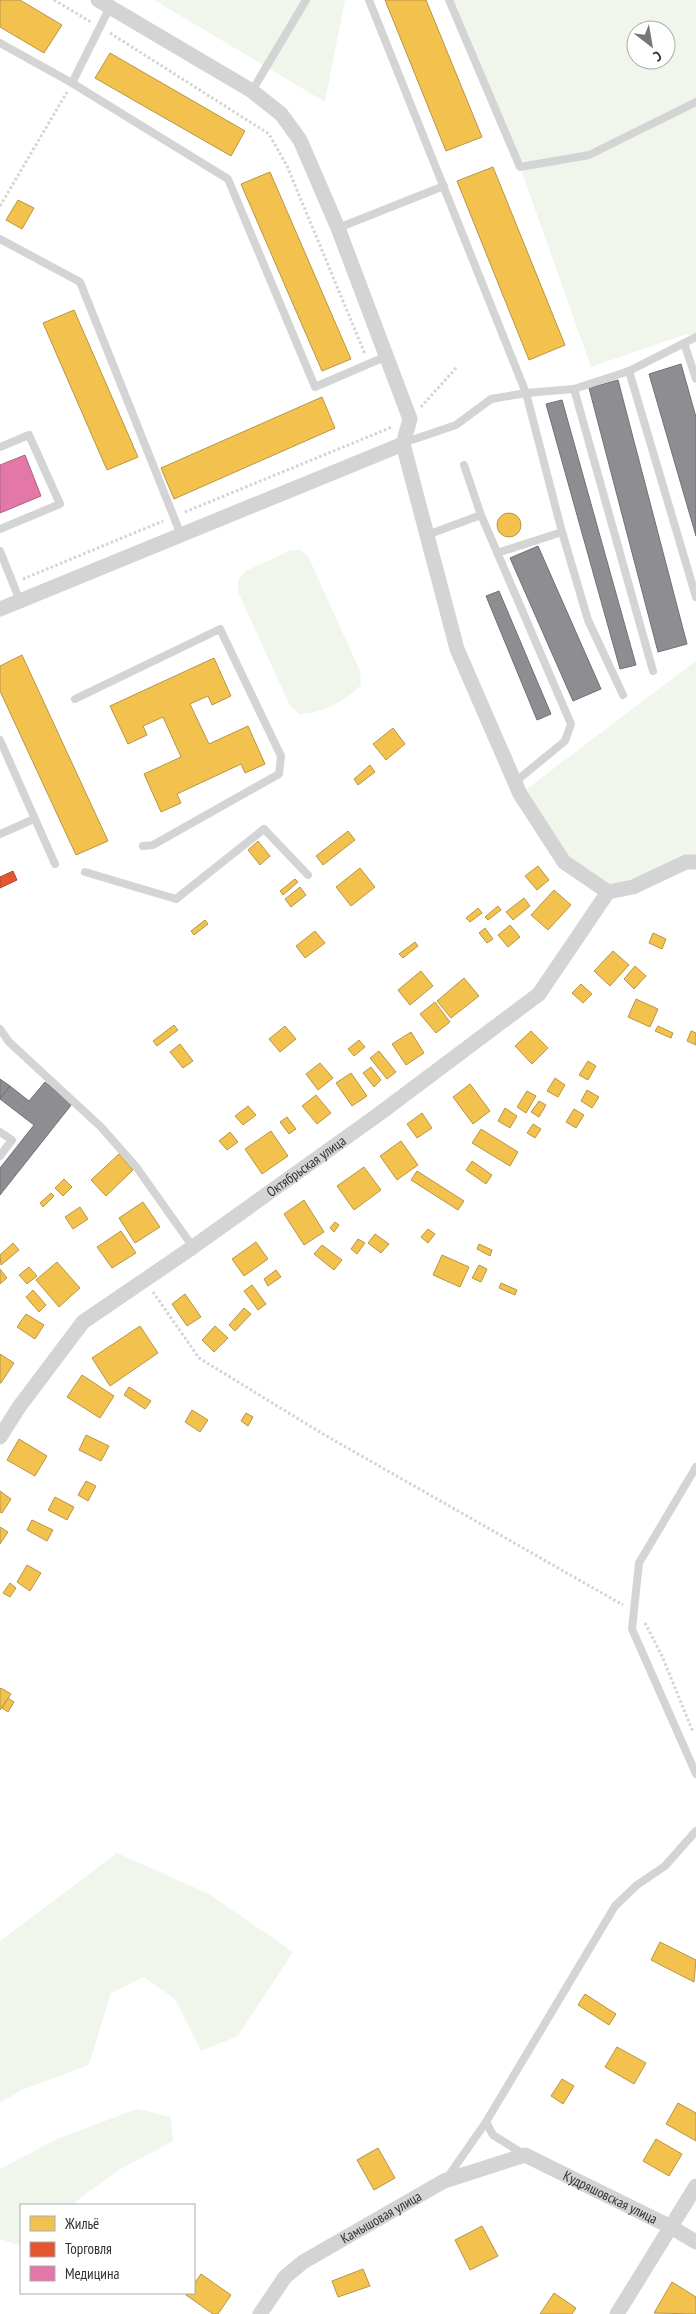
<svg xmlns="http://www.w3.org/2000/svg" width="696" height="2314" viewBox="0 0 696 2314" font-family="'PT Sans Narrow',sans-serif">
<rect width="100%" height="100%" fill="#fff"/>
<g fill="#f1f6ec" fill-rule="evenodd">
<polygon points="154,0 345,0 325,102"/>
<path d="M449 0H696V339L687 334 591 367 520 167ZM636 30H666V60H636Z"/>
<path d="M291 550H301L308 556 360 671 361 685C345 702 322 713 299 714L290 706 238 592V580L246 571Z"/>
<polygon points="696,661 696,862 608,892 564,862 520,794"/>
<polygon points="117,1853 209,1894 293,1952 238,2036 201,2051 175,1999 144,1977 111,1993 89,2065 22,2090 0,2103 0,1941"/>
<polygon points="137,2109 171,2117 173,2141 117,2171 71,2205 21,2205 21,2246 0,2239 0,2169 57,2139"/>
</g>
<g fill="#f2c14e" stroke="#b89645">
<polygon points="0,0 20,0 62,25 44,53 0,27"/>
<polygon points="385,0 426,0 482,137 446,151"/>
<polygon points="110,53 245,131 231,156 95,78"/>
<polygon points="493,167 565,345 529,360 457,181"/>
<polygon points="270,172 351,359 322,371 241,184"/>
<polygon points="18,200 34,208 22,229 6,220"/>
<polygon points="74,310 138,457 107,470 43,323"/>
<polygon points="322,397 335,428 174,499 161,468"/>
<circle cx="509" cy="525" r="12"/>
<polygon points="22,655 108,841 76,855 0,691 0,666"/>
<polygon points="214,658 231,696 212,705 208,696 190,704 209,744 248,726 265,764 245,773 241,764 177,794 181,803 161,812 144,774 181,757 163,717 143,726 147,735 128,744 110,706"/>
<polygon points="393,728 405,744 386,760 373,744"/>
<polygon points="370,765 375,772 358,785 354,779"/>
<polygon points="348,831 355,840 323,865 316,856"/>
<polygon points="258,841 270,856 260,865 248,850"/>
<polygon points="538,866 549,880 537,890 525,876"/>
<polygon points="360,868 375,887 351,906 336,887"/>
<polygon points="295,879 298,882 283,895 280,891"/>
<polygon points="300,887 306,895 291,907 285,899"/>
<polygon points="554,890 571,905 548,930 531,915"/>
<polygon points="524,898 530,906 513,920 506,912"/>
<polygon points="498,906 501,910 488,920 485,917"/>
<polygon points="478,908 482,913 470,922 466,918"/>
<polygon points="205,920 208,924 194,935 191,931"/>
<polygon points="510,925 520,937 508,947 498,935"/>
<polygon points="485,928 493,939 487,943 479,933"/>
<polygon points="315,931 325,943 305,958 296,946"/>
<polygon points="653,933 666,939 662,949 649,943"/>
<polygon points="415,942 418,946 403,958 399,954"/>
<polygon points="613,951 629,965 610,986 594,971"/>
<polygon points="635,966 646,976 634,989 624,979"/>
<polygon points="421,971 433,986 410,1005 398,990"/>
<polygon points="464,978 479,996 451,1018 437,1001"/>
<polygon points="581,984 592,994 583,1003 572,993"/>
<polygon points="636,999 658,1009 650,1027 628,1017"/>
<polygon points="435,1002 450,1022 436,1033 420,1014"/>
<polygon points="174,1025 178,1030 157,1046 153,1041"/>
<polygon points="285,1026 296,1039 280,1052 269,1039"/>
<polygon points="658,1026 673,1033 671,1038 655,1031"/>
<polygon points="531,1031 548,1048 532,1064 515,1046"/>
<polygon points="691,1031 696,1033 696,1045 687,1041"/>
<polygon points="411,1032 424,1053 406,1065 392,1044"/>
<polygon points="359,1040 365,1047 354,1056 348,1049"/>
<polygon points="180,1044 193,1061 183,1068 170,1052"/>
<polygon points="379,1051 396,1072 387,1079 370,1058"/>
<polygon points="588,1061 596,1066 588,1080 579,1075"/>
<polygon points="320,1063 333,1078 318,1090 306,1074"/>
<polygon points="371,1067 381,1080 374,1087 363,1073"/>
<polygon points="351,1073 367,1096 352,1106 336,1083"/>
<polygon points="555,1078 565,1085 558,1097 547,1091"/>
<polygon points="470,1084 490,1111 473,1124 453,1097"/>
<polygon points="587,1090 599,1097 592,1108 581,1101"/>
<polygon points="527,1091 536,1096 526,1113 517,1107"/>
<polygon points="316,1095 331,1113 317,1124 302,1106"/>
<polygon points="539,1101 546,1105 539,1117 531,1112"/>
<polygon points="248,1106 256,1115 243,1125 235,1116"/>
<polygon points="505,1108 517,1116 510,1128 498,1121"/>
<polygon points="574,1109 584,1115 576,1128 566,1122"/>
<polygon points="422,1113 432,1128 417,1138 407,1124"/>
<polygon points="287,1117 296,1129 289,1134 280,1122"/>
<polygon points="533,1124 541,1129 535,1138 527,1133"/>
<polygon points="481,1129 518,1152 510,1166 472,1143"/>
<polygon points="271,1131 288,1156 262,1174 245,1149"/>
<polygon points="230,1132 238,1142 227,1150 219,1141"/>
<polygon points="401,1141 418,1165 397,1180 380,1156"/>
<polygon points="119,1154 133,1170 106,1196 91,1180"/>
<polygon points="472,1161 492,1175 486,1184 466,1170"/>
<polygon points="364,1167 381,1190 354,1210 337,1186"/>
<polygon points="417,1171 464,1201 458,1210 411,1180"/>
<polygon points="64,1179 72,1187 63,1196 55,1188"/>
<polygon points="51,1193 54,1196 43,1207 40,1203"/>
<polygon points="304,1200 324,1232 304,1245 284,1214"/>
<polygon points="143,1202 160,1227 135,1243 119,1218"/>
<polygon points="80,1207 88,1219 73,1229 65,1217"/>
<polygon points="335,1222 339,1225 334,1232 330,1228"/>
<polygon points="428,1229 435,1234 428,1243 421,1237"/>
<polygon points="121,1231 136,1253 112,1268 97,1247"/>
<polygon points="375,1234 389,1244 381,1253 368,1243"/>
<polygon points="358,1239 365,1243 357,1254 351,1249"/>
<polygon points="256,1242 268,1259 244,1276 232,1259"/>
<polygon points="13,1243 19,1250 1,1265 0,1255"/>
<polygon points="479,1244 492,1250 490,1256 477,1249"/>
<polygon points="322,1245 342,1260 334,1270 314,1254"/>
<polygon points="442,1255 469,1267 460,1287 433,1275"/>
<polygon points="57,1262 80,1288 59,1307 36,1280"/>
<polygon points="479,1265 487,1269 481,1282 472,1278"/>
<polygon points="29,1267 37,1276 27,1284 19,1275"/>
<polygon points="0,1269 7,1278 0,1284"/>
<polygon points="276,1270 281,1277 268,1286 264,1279"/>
<polygon points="501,1283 517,1290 515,1295 499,1288"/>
<polygon points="252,1285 266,1304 258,1310 244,1291"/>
<polygon points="33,1290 46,1305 39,1312 26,1297"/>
<polygon points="185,1294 201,1317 187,1326 172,1304"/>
<polygon points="244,1308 251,1314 235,1331 229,1325"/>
<polygon points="26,1314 44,1325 35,1339 17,1327"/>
<polygon points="140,1326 158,1353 110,1386 92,1358"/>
<polygon points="215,1326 228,1338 214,1352 202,1340"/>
<polygon points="0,1354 14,1363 1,1383 0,1383"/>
<polygon points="82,1375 114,1396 100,1418 67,1397"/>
<polygon points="129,1387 151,1401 145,1409 124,1395"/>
<polygon points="192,1410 208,1420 200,1432 185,1422"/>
<polygon points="246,1413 253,1417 248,1426 241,1421"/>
<polygon points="86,1435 109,1446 101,1461 79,1450"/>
<polygon points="19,1439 47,1456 35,1476 7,1460"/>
<polygon points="86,1481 96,1486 88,1501 78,1495"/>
<polygon points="0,1491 11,1499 2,1513 0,1512"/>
<polygon points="55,1497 74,1507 67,1520 48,1510"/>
<polygon points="32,1520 53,1530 47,1541 27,1530"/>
<polygon points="0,1527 8,1532 0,1544"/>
<polygon points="27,1565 41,1573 30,1591 17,1582"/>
<polygon points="10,1583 16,1588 10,1597 3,1593"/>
<polygon points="1,1688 11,1694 0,1710 0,1689"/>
<polygon points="8,1698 14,1702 8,1712 2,1708"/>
<polygon points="660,1942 696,1960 694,1982 651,1960"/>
<polygon points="585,1994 616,2014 609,2025 578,2005"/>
<polygon points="617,2047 646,2063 634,2084 605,2067"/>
<polygon points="562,2079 574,2086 563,2104 551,2096"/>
<polygon points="678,2103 696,2113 696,2141 666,2124"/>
<polygon points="656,2139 682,2154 669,2176 643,2161"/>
<polygon points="378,2148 395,2178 374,2190 357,2160"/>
<polygon points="482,2226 498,2256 470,2270 455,2240"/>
<polygon points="363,2269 370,2286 338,2297 332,2281"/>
<polygon points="201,2274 231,2295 218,2314 213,2314 186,2295 188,2293 194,2293 194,2284"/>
<polygon points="672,2282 696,2297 696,2314 654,2313"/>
<polygon points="554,2293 576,2308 572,2314 540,2314"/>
</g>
<polygon fill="#e4572e" stroke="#ae4b2f" points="13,871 17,880 0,888 0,877"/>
<polygon fill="#e377a8" stroke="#ad6284" points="25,455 41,496 0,513 0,465"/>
<g fill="#8d8d92" stroke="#717175">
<polygon points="681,364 696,417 696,536 649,374"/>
<polygon points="618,380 687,644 658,652 589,388"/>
<polygon points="562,400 636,665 620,669 546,404"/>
<polygon points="538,546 601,689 573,701 510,558"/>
<polygon points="499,591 551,714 537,720 486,596"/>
<polygon points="0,1079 10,1086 0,1099"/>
<polygon points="45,1082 72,1104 0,1195 0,1168 34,1125 0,1099 10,1086 29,1101"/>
</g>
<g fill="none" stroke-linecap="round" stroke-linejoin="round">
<g stroke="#d4d4d4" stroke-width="3" stroke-dasharray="2.5 2.5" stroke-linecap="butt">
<polyline points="54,0 91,22"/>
<polyline points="110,33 269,134 287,166 365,354"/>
<polyline points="0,206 67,92"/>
<polyline points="421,407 456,368"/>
<polyline points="185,512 392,427"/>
<polyline points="23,579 163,521"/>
<polyline points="153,1292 199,1358 323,1434 623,1605"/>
<polyline points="645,1623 662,1656 693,1732"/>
</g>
<g stroke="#d4d4d4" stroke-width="8">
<polyline points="369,0 526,393 562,532 588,620 623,695"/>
<polyline points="449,0 520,167 589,155 696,102"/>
<polyline points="0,43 72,83 228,179 315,387 387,356"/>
<polyline points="72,83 110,7"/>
<polyline points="252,91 306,0"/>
<polyline points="338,228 444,186"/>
<polyline points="0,239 80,282 181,535"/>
<polyline points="684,343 696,379"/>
<polyline points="629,371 696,597"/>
<polyline points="574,389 653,671"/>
<polyline points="403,443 456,425 491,399 526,393 574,389 629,371 696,337"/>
<polyline points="0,447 29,435 60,504 0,529"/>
<polyline points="464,465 481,515 571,724 565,741 515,782"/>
<polyline points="427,535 481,515"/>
<polyline points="0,551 20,601"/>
<polyline points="497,553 562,532"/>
<polyline points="75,699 220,629 281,756 279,774 153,845 143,846"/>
<polyline points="0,740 55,864"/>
<polyline points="0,834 34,819"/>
<polyline points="85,872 176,899 264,829 308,875"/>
<polyline points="0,1029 9,1042 101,1127 137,1168 193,1247"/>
<polyline points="0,1132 12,1140 0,1156"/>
<polyline points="696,1467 639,1563 632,1629 696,1774"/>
<polyline points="525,2155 493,2135 486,2122 615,1906 637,1885 665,1866 696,1831"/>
<polyline points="447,2178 486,2122"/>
</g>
<g stroke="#d4d4d4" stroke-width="15">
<polyline points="98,0 252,91 281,114 300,140 338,228 410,419 403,444 457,649 520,794 564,862 608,892 633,887 686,862 696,862"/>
<polyline points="0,609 403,444"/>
<path id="s1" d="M0 1437 19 1407 83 1322 193 1247 379 1114 539 994 608 892"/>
<path id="s2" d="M260 2314 285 2277 303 2262 444 2181 525 2155 671 2227 696 2242"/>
<polyline points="617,2314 696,2186"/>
</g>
</g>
<g text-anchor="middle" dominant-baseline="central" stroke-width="5" stroke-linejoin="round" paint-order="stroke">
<g font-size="14" fill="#303030" stroke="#fff">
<text stroke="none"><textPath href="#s1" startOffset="414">Октябрьская улица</textPath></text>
<text stroke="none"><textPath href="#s2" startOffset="411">Кудряшовская улица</textPath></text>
<text stroke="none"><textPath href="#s2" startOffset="158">Камышовая улица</textPath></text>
</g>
</g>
<rect x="20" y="2204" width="175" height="90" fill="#ffffff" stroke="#acacac"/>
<rect x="30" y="2216" width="25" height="15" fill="#f2c14e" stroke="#acacac"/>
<text x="65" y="2229" font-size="15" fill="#303030">Жильё</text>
<rect x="30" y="2242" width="25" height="15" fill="#e4572e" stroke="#acacac"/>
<text x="65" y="2254" font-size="15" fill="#303030">Торговля</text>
<rect x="30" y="2266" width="25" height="15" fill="#e377a8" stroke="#acacac"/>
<text x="65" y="2279" font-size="15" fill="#303030">Медицина</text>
<g transform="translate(651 45) rotate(149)"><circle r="24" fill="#ffffff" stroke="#acacac"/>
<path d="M0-4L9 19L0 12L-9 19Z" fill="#787878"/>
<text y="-8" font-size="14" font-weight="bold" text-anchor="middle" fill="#303030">С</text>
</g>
</svg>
